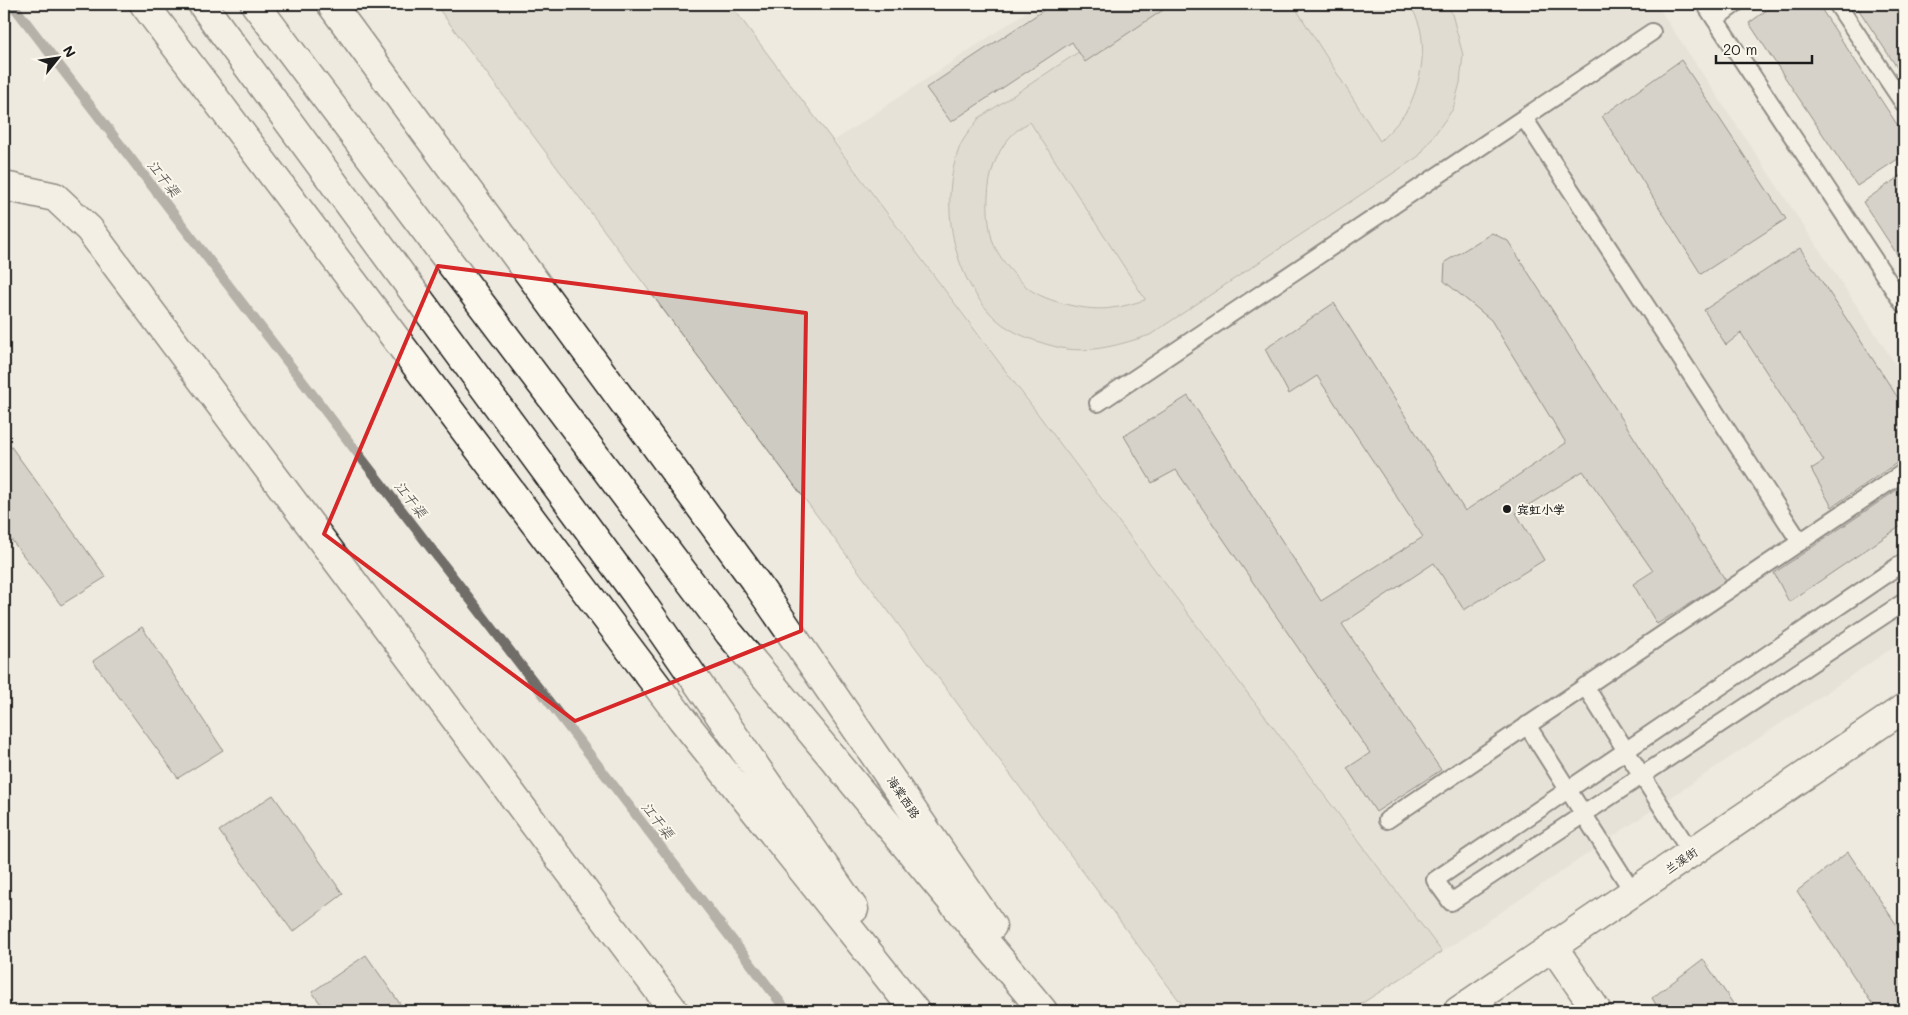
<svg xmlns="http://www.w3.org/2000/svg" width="1908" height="1015" viewBox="0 0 1908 1015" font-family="Mali,'LXGW WenKai TC',sans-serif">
<rect width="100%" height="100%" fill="#eeeadf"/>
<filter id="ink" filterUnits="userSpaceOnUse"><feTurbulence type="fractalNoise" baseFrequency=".02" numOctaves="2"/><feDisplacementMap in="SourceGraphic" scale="10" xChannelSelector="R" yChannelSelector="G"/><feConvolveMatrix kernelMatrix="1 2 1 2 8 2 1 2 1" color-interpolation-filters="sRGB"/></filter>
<g filter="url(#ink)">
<polygon fill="#dedad1" points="1038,4 1656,4 1904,377 1904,640 1442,952 834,141"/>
<g fill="#ceccc2" stroke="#75746f" fill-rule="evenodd">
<polygon points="435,4 730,4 1442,952 1350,1011 1187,1011"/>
<path d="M1151 4H1293L1380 141C1393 128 1407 115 1413 97 1424 70 1429 28 1408 4H1447L1452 14 1463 55 1460 83 1453 109 1419 156 1150 335C1122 344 1091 354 1061 348 1039 343 1012 334 996 319 952 278 938 202 960 146 964 137 973 127 979 118ZM1030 122 1145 299V300C1134 303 1123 307 1111 308 1090 312 1045 302 1028 288 1016 278 996 255 992 239 982 198 988 143 1030 122Z"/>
</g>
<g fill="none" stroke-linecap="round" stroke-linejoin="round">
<polyline stroke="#6f6d69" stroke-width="10" points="12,4 787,1011"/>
</g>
<g fill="#b9b6af" stroke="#1c1c1c">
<polygon points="1053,4 1172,4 1085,62 1072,42 951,122 926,88"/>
<polygon points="1775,4 1818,4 1904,135 1904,155 1857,186 1749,23"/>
<polygon points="1855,4 1904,4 1904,78"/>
<polygon points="1681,60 1786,219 1701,274 1602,116"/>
<polygon points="1904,173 1904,265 1863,202"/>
<polygon points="1492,233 1508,241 1726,581 1657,624 1633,584 1653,571 1583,471 1516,513 1544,560 1464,610 1434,563 1342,624 1441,770 1376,812 1347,768 1370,753 1176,470 1152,483 1124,436 1188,396 1321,601 1423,537 1317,376 1289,394 1265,349 1334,303 1465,511 1566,443 1491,320 1444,281 1445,262"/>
<polygon points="1800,248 1904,407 1904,458 1832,507 1811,469 1824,461 1741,333 1726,345 1704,310"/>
<polygon points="4,437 106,577 61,605 4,530"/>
<polygon points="1904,485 1904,524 1789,602 1774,573"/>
<polygon points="142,627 223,750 178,778 93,661"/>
<polygon points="273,795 343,894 293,932 219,831"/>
<polygon points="1848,852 1904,936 1904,1011 1877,1011 1797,891"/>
<polygon points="366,955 405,1011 326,1011 312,992"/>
<polygon points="1703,959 1738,1011 1660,1011 1652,998"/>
</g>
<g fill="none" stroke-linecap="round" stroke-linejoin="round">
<g stroke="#1c1c1c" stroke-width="20">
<g id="lane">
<polyline points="1705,4 1904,305"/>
<polyline points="1837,4 1904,104"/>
<polyline points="1715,19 1735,4"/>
<polyline points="1524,118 1800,542"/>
<polyline points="1098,403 1652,32"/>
<polyline points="1904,562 1435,880 1451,902 1904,602"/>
<polyline points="1585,686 1691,853"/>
<polyline points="1527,725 1633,892"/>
<polyline points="1387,820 1904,472"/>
</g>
</g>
<g stroke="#1c1c1c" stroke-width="31">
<g id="street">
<polyline points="4,186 55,197 89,229 674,1011"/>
<polyline points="1553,947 1597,1011"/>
</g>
</g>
<g stroke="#1c1c1c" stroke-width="31">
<polyline id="secondary" points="1458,1011 1904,708"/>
</g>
<g stroke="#1c1c1c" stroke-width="31">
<g id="primary">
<polyline points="144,4 682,719 915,1011"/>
<polyline points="202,4 636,594 854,909"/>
<polyline points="255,4 729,633 1043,1011"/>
<polyline points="331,4 757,584 992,926"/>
</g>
</g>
<use href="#lane" stroke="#fbf7ec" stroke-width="16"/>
<use href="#street" stroke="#fbf7ec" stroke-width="28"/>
<use href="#secondary" stroke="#fbf7ec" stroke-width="28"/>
<use href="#primary" stroke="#fbf7ec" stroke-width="28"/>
</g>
</g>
<path d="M0 0H1908V1015H0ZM438 266 806 313 801 631 575 721 324 534Z" fill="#eeeadf" fill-opacity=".55" fill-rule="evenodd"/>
<path fill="none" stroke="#d62828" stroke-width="4" stroke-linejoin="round" d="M438 266 806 313 801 631 575 721 324 534Z"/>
<circle fill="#1c1c1c" stroke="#fbf7ec" stroke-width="2" cx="1507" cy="509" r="5"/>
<g text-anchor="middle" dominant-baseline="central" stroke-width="4" stroke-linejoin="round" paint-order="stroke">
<g font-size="12" font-weight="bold" fill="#1c1c1c" stroke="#fbf7ec" text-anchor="start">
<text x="1517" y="509">宾虹小学</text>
</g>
<g font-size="12" fill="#1c1c1c" stroke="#fbf7ec">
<text transform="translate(904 797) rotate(56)">海棠西路</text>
<text transform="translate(1681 860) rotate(-34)">兰溪街</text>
</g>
<g font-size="14" font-style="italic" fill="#5a5956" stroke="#fbf7ec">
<text transform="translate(164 178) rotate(52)">江干渠</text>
<text transform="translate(411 499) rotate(52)">江干渠</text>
<text transform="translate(658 820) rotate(52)">江干渠</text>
</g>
</g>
<rect width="1908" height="1015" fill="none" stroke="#fbf7ec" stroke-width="20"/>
<rect x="10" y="10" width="1888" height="995" fill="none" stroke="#1c1c1c" stroke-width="2" filter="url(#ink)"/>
<g transform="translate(58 58) rotate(60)" stroke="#fbf7ec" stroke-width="4" paint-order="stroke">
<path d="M0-4L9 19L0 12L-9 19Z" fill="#1c1c1c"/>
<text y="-8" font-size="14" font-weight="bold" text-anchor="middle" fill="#1c1c1c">N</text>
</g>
<path d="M1716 55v8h96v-8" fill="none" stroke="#1c1c1c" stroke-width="2.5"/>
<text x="1723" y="55" font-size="15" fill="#1c1c1c" stroke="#fbf7ec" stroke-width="4" paint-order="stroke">20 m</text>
</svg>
